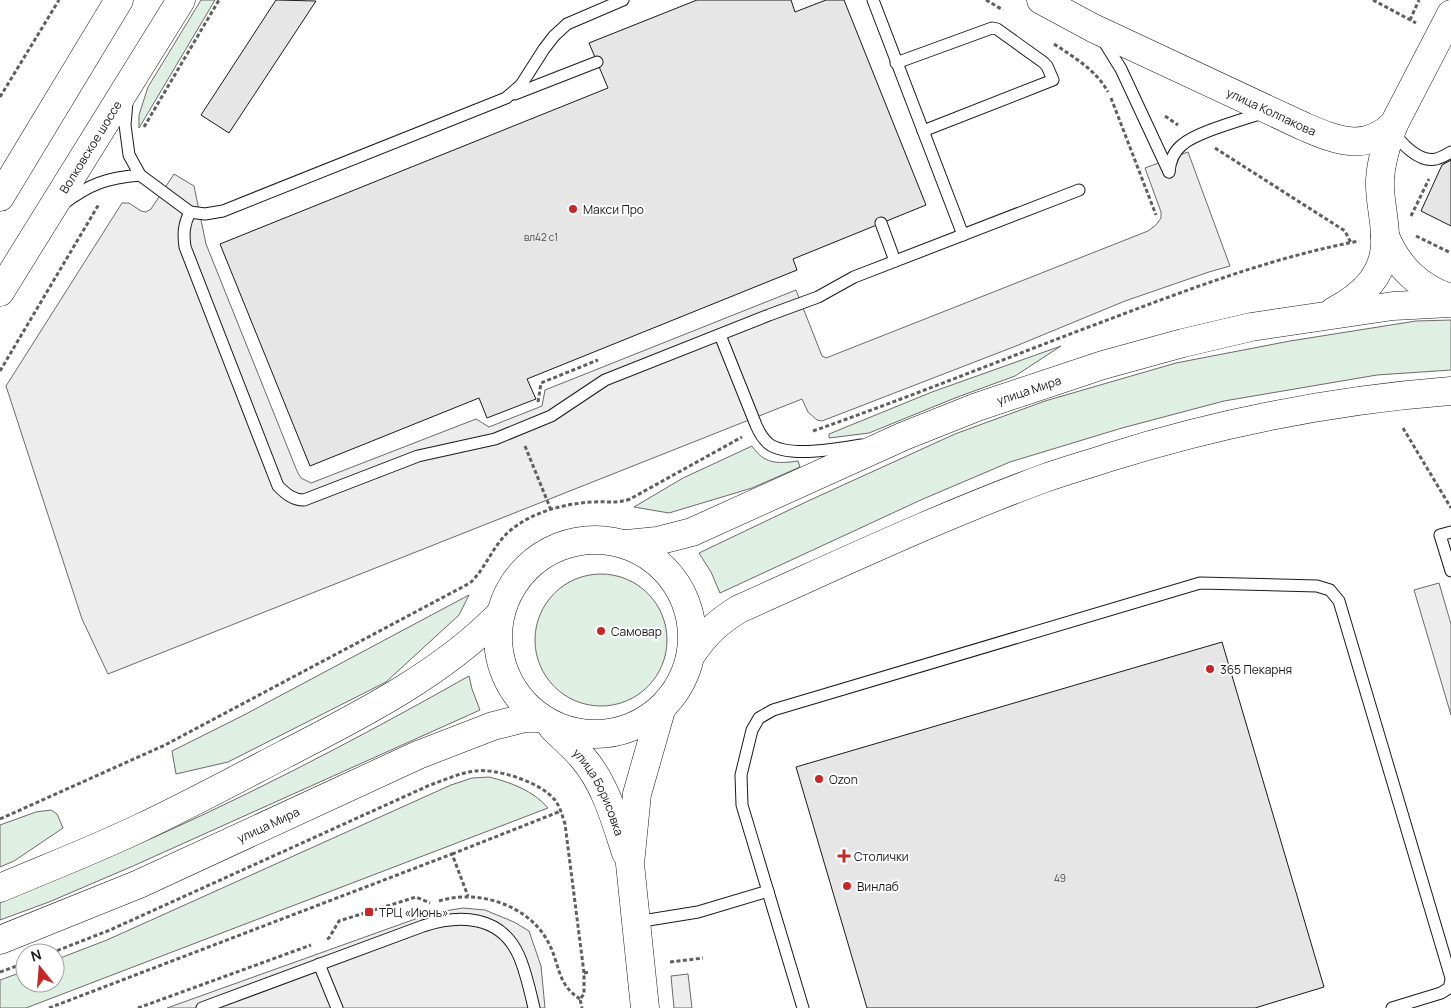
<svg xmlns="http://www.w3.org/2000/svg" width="1451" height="1008" viewBox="0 0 1451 1008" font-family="Manrope,sans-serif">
<rect width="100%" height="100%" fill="#fff"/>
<g fill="#e0efe3" stroke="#6a6a6a">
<polygon points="201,0 215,0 139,128 139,115 148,87"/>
<polygon points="1451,320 1451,370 1377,375 1224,401 1122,428 1010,462 923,499 720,593 711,572 699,553 808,501 955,434 1045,401 1176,363 1290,341 1416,321"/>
<polygon points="1061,346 1015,376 955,398 869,433 829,438 829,434 932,392"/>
<path d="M752 446C764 464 777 464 798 461L800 467 752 488 669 513 634 507 683 478Z"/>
<circle cx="601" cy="640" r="66"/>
<polygon points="469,595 459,615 386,682 228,762 176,774 172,751 244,715"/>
<path d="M469 676 472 689 480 710 133 866 49 902 0 920V901C36 887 73 873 109 857 233 804 352 742 469 676Z"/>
<path d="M489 777C510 782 534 791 548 808L26 1008H0V980L25 971V983H55V960L107 940 451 785 472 778Z"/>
<polygon points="51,810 57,814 63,828 14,861 0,867 0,825 36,812"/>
</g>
<g fill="#ededed" stroke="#6a6a6a">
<polygon points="1188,152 1230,266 1209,272 1125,301 1016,346 822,421 817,420 808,412 802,399 108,674 82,619 6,386 122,203 129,203 141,211 146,212 151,209 174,174 194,186 206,244 297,471 301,478 311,483 476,419 489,427 542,406 545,390 796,290 822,356 826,358 1148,231 1156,225 1161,218 1161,212 1145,168"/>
<polygon points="1439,583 1451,624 1451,715 1414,590"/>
<polygon points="463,908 485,910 514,922 529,931 541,966 545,1008 167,1008 432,913"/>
<polygon points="688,974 692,1008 674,1008 671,976"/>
</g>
<g fill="#e6e6e6" stroke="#1a1a1a">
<polygon points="276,0 316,1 229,133 201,115"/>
<polygon points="697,0 791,0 795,12 826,0 844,0 926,205 793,259 797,270 527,379 536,399 487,418 479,398 310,466 220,244 608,88 589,43"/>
<polygon points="1451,160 1451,226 1421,211 1442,165"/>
<polygon points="1222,642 1324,987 1255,1008 867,1008 796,767"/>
</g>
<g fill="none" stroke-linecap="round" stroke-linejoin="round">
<g stroke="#1a1a1a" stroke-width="13">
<g id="lane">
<path d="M623 0 567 24 554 36 544 49 521 85 506 98 223 211 205 214 190 212C184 224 183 233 185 247L278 486C286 494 293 500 304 500L418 456 495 439 551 416 605 380 769 315 818 297 854 277 1079 190"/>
<polyline points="873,0 963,235"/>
<polyline points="1103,40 1121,69 1169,172"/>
<polyline points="896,63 992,28 997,29 1043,62 1047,66 1053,80 923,131"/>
<polyline points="515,94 597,62"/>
<polyline points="127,102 125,125 129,155 140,175 190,212"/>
<path d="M1394 130C1399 143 1420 163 1436 159 1441 158 1446 155 1451 152"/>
<path d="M1169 172C1170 161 1173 152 1182 145 1196 132 1245 119 1265 112"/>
<path d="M63 204C90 184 106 178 140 175"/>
<polyline points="881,223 895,261"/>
<path d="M720 335 756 425C759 432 763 439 769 444 788 458 838 449 861 445"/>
<polyline points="1451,532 1440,535 1451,571"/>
<polyline points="636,922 698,912 768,891"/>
<polyline points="319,964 337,1008"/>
<path d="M202 1008 423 926C460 914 501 915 519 956 526 972 530 991 534 1008"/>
<polyline points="803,1008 742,805 741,775 752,730 759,718 773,710 1200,583 1317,586 1330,590 1339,601 1451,978"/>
<polyline points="1392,1008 1441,993 1449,988 1451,980"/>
</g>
</g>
<g stroke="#1a1a1a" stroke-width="29">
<g id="secondary">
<path id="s1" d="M1041 0 1093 28 1305 127C1336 140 1365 153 1394 124L1451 14"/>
<polyline points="0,197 119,0"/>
<path d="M1385 236C1397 266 1420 289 1451 298"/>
<path id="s2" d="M0 292 181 0"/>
<path d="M1334 311C1364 295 1387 273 1385 237 1385 218 1379 199 1380 180 1381 160 1387 142 1394 124"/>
<circle cx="595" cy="637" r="97"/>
<path id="s3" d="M627 544 657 541 692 532 904 436 977 407 1103 365 1183 343 1251 327 1393 306 1451 303"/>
<path d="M691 655C705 634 718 622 739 609 840 564 941 516 1045 478 1065 471 1086 465 1107 458 1218 423 1334 400 1451 391"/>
<path id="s4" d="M553 728C563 738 574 747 583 758 606 785 615 820 626 853"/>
<path d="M0 888C47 868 94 850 140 828 189 805 237 779 285 754 359 716 442 674 500 614"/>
<path id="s5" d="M0 940 139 884 418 755 493 726 525 718H539"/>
<polyline points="645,1008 630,864 637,794 661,710"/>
</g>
</g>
<g stroke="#5f5f5f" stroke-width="3" stroke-dasharray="4 2.5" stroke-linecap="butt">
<polyline points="986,0 1003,10"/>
<polyline points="1373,0 1416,23"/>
<polyline points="1410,20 1419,0"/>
<path d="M1054 44C1075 58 1096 70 1108 92"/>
<polyline points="0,97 59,0"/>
<polyline points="1111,98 1156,215"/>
<polyline points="1165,116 1178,125"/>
<polyline points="144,127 219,0"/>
<polyline points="1215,148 1345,231 1351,243"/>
<polyline points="1411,216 1429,179"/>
<polyline points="1416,236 1451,253"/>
<polyline points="0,371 99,204"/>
<polyline points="538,402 541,383 598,360"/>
<polyline points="1403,428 1451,508"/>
<path d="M813 431C913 396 1011 356 1110 319 1192 288 1274 257 1359 241"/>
<polyline points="525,446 551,510"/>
<path d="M0 819 165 745 470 583C487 567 493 544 512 529 535 511 564 504 592 502 607 501 616 504 630 499L742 437"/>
<polyline points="452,854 561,811"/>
<path d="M439 901C476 889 527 904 547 940 560 962 556 984 580 999"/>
<polyline points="327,939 329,938 339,921 416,897 430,903"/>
<path d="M51 953 110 930 430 785C445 780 459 773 475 771 496 768 540 782 554 799 560 806 562 815 565 824L584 973V994L580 999 582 1008"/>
<polyline points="670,962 703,958"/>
<polyline points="0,972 25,963"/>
<polyline points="584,973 590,972"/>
<polyline points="49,1008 452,854 468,896"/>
<polyline points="138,1008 311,945"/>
</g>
<use href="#lane" stroke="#fff" stroke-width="11"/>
<use href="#secondary" stroke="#fff" stroke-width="28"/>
</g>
<g fill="#c62828" stroke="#fff" stroke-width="2">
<circle cx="573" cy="209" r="5"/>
<circle cx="601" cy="631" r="5"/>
<circle cx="1210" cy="669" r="5"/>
<circle cx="819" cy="779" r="5"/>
<path d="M841.5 848.5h5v5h5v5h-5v5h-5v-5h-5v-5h5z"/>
<circle cx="847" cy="886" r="5"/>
<rect x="364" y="907" width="10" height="10" rx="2.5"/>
</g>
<g text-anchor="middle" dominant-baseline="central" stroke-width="4" stroke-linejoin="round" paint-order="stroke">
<g font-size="10" fill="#4d4d4d">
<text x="541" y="237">вл42 с1</text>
<text x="1060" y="878">49</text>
</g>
<g font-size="12" fill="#1a1a1a" stroke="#fff">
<text stroke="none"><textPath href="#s1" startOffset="256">улица Колпакова</textPath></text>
<text stroke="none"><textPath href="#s2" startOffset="171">Волковское шоссе</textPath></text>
<text stroke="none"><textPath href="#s3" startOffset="432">улица Мира</textPath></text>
<text stroke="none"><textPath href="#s4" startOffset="80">улица Борисовка</textPath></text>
<text stroke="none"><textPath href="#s5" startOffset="292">улица Мира</textPath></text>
</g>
<g font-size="12" fill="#1a1a1a" stroke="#fff" text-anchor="start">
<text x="583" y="209">Макси Про</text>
<text x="611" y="631">Самовар</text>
<text x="1220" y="669">365 Пекарня</text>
<text x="829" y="779">Ozon</text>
<text x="854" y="856">Столички</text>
<text x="857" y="886">Винлаб</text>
<text x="379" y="912">ТРЦ «Июнь»</text>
</g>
</g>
<g transform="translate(40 968) rotate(343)"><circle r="24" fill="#ffffff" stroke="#a3a3a3"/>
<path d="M0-4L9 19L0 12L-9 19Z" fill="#c62828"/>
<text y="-8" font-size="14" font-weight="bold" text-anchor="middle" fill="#1a1a1a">N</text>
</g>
</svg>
